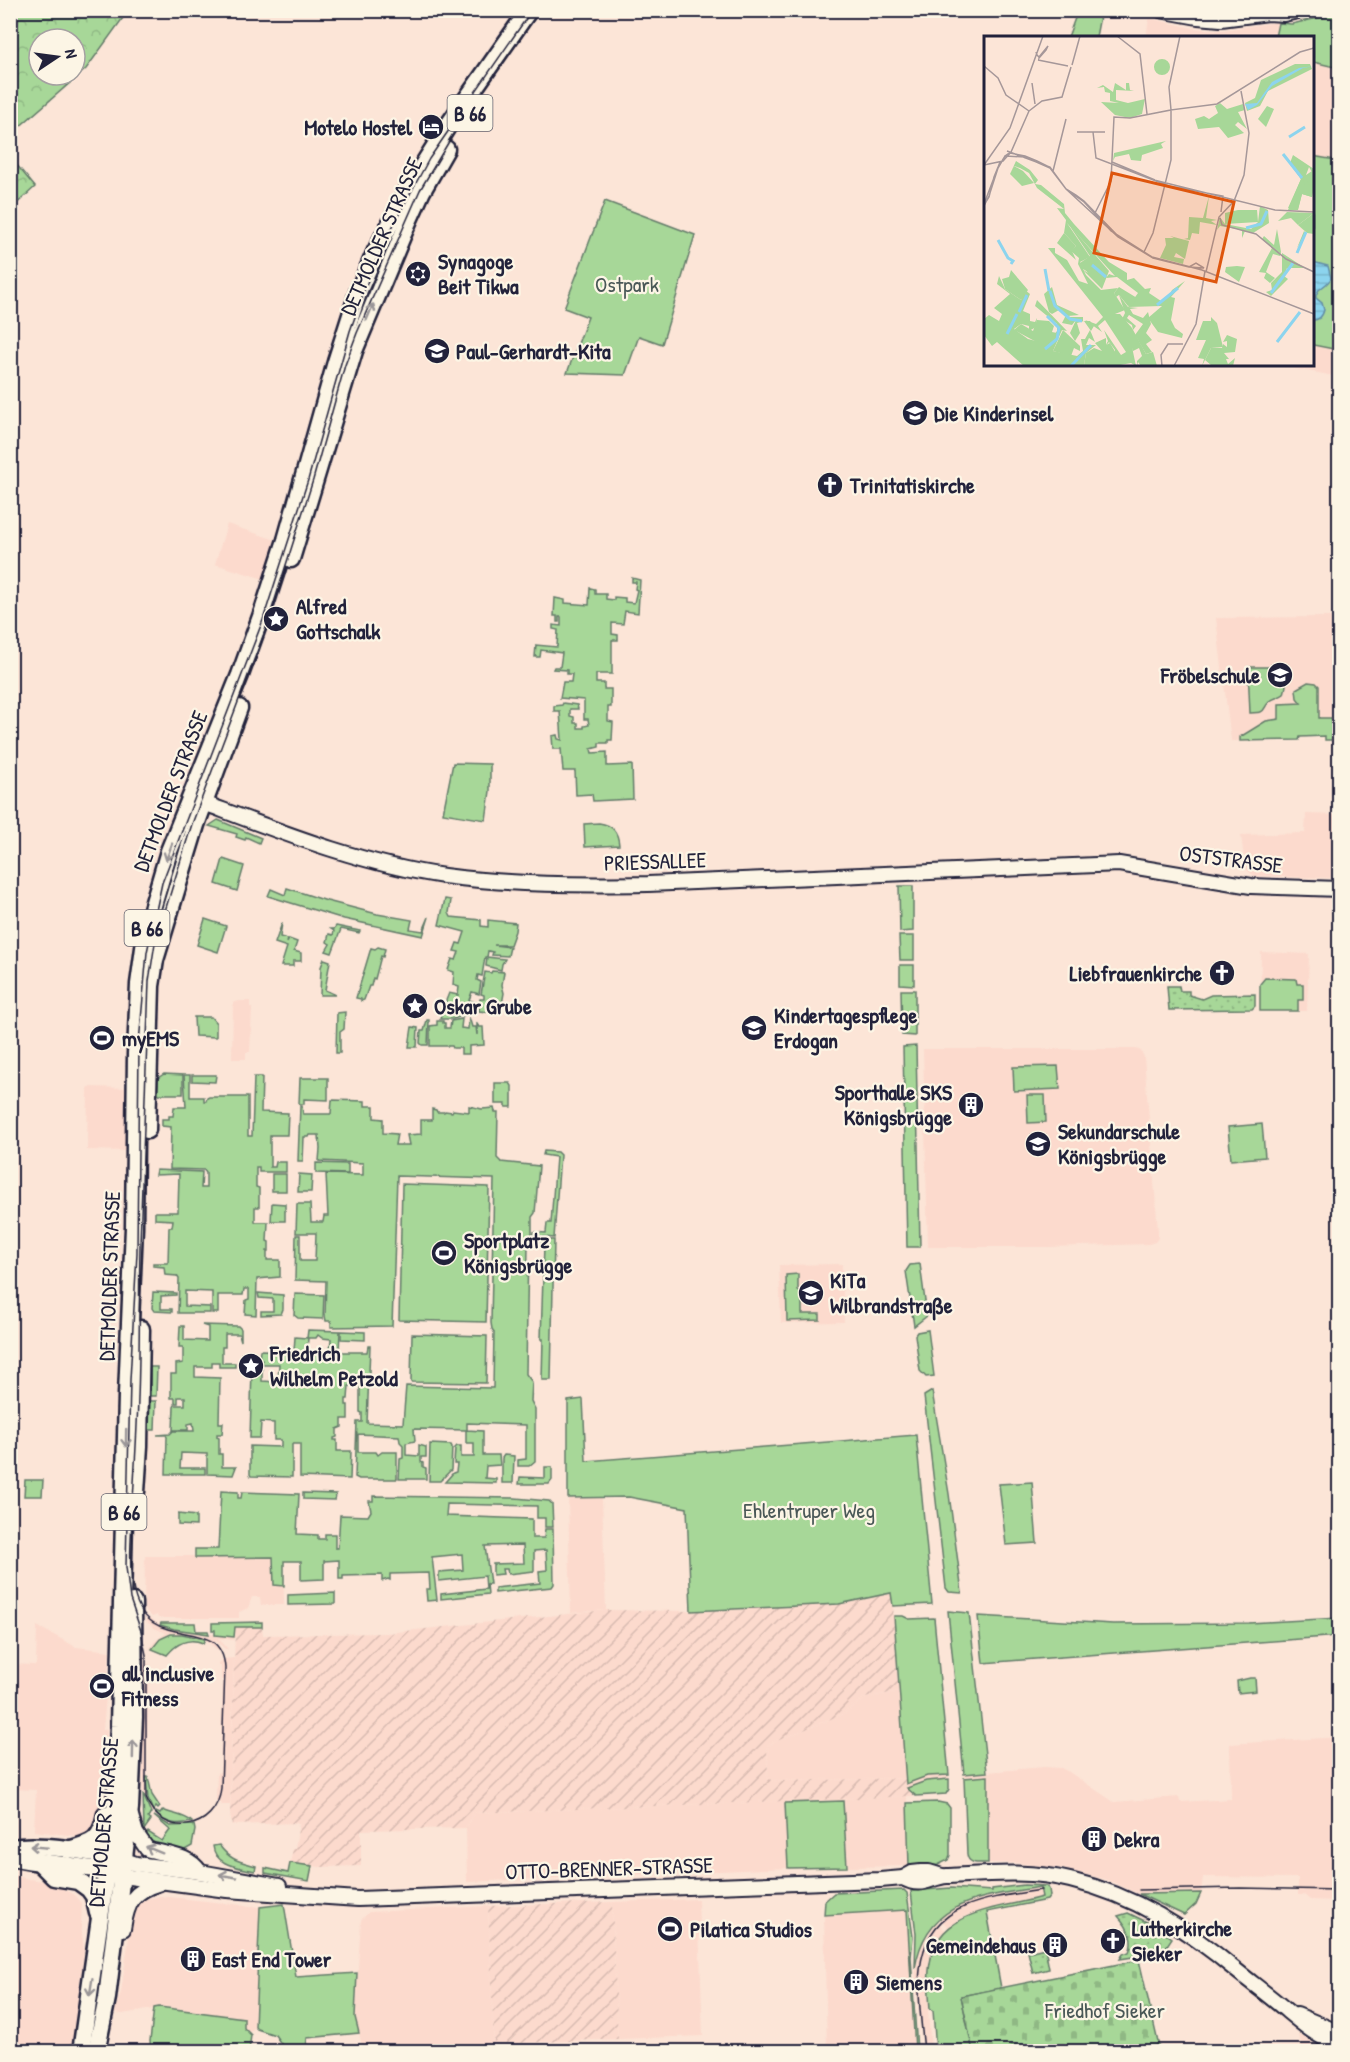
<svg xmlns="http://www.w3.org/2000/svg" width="1350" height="2062" viewBox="0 0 1350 2062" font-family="'Patrick Hand',sans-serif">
<defs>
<pattern id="industrial-furrows" width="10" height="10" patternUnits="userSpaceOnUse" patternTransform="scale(1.5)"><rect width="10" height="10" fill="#fcdacd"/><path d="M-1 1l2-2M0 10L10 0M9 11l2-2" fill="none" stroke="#d8bbb1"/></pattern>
<pattern id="forest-crowns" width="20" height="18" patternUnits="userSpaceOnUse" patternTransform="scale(1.5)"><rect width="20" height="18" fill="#a7d798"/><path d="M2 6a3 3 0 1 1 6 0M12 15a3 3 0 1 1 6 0" fill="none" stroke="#8fb884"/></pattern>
<pattern id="cemetery-stones" width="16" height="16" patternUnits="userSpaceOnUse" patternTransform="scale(1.5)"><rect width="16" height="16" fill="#a7d798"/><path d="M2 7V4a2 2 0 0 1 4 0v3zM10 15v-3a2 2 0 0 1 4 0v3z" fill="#8fb884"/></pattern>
<pattern id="garden-dots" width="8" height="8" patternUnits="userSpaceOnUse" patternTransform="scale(1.5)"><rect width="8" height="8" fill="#a7d798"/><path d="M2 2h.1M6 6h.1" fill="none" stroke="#8fb884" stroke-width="1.8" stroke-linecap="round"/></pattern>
<pattern id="water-rules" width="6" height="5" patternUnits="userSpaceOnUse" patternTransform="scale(1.5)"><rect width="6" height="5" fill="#8cd4ee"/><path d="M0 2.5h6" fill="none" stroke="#78b6cd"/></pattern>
</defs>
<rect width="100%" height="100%" fill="#fce5d7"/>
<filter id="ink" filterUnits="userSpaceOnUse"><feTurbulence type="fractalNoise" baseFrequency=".0167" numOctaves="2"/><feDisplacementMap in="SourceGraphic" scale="12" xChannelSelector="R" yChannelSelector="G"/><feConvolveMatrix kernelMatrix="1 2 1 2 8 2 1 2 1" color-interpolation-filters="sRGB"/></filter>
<g filter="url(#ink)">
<g fill="#fcdacd">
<polygon points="1339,12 1339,377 1276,365 1312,364 1312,38 1146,38 1149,18 1193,28 1222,30 1278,22 1292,23"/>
<polygon points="227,524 276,540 264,579 215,564"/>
<polygon points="1336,617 1336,682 1332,683 1333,717 1337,717 1337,740 1325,740 1324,737 1300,737 1299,740 1231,741 1216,618"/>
<polygon points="1306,814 1339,815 1339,874 1330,878 1286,877 1255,876 1249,872 1245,867 1241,835 1305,833"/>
<polygon points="1261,952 1309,954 1307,1011 1260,1011"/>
<polygon points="239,1001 250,1001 250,1008 252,1008 250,1052 246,1052 246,1059 232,1059 233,1003"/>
<polygon points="923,1049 1136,1049 1141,1051 1144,1057 1158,1231 1158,1238 1155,1242 1149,1244 1049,1247 928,1247"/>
<polygon points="88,1087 131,1088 129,1151 87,1150"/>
<polygon points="842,1264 844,1322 781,1323 779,1265"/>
<polygon points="602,1497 606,1610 571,1613 568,1498"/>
<polygon points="195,1549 283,1549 284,1605 261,1605 260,1597 252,1597 248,1608 239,1612 239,1618 158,1618 157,1615 152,1617 144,1609 145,1556 195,1556"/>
<polygon points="151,1618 156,1623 174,1629 234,1637 234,1640 218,1638 228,1649 225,1649 216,1641 215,1643 221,1650 218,1651 205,1639 182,1634 149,1649 155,1641 166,1633 154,1628 145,1620"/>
<polygon points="37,1626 76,1647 110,1651 103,1730 107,1730 103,1792 97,1828 86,1837 34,1831 36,1790 11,1789 10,1664 36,1665"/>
<polygon points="234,1658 230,1805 222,1805 216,1800 217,1773 220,1772 223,1680 221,1680 221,1666 218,1666 218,1663 224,1659"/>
<polygon points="149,1664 146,1789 149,1804 153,1811 151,1813 143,1794 143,1665"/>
<polygon points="900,1691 906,1778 773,1781 768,1778 767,1745 843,1714 865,1698"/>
<polygon points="1339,1737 1339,1901 1310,1900 1304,1895 1298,1895 1298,1878 1203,1877 1201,1893 1139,1894 1108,1880 1060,1868 1016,1863 988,1863 988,1777 964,1778 964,1774 1044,1767 1061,1768 1069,1772 1114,1802 1179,1797 1180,1802 1231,1799 1230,1744"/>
<polygon points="949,1775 949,1779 926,1781 907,1788 906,1784 916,1780 927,1776"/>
<polygon points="907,1796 909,1866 847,1867 843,1801 785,1803 788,1868 467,1882 466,1828 473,1813"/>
<polygon points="10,1874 28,1879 60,1883 62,1888 75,1895 82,1903 81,1925 84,1950 72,2051 11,2051"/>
<polygon points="1040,1887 1042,1898 975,1913 961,1918 948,1927 939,1918 951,1908 966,1902"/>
<polygon points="160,1896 260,1907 255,2027 248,2034 244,2028 244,2019 166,2007 122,2014 114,2013 121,1992 132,1916 137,1905 143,1900"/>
<polygon points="698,1899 703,2036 618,2039 612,1902"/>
<polygon points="488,1906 494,2044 363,2050 355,2017 361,1920 369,1912"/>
<polygon points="907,1910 915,2051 827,2051 824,1915"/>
<polygon points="936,1921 945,1930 938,1941 930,1959 928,1984 930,2009 928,2010 931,2051 923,2051 915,1968 921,1946"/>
<polygon points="1299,2034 1314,2043 1325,2051 1302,2051"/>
</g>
<g fill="url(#industrial-furrows)">
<polygon points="892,1593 900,1691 865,1698 843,1714 767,1745 768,1778 773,1781 906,1778 907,1788 916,1796 473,1813 466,1828 361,1830 361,1866 320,1867 290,1863 293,1849 295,1849 299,1823 232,1825 230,1815 235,1627 262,1627 263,1635 387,1633 606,1610 691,1611 839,1604"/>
<polygon points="612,1902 618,2039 494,2044 488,1906"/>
</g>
<g fill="#a7d798" stroke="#647c6a" stroke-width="1.5" fill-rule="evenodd">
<polygon points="1078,10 1101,11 1096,37 1068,37"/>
<polygon points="1339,13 1339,68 1313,62 1312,38 1275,37 1278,23 1292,24"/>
<polygon points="1336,155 1339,156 1339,350 1313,345 1312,156 1335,160"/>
<polygon points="605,201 695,235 662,344 639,336 625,375 567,373 588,317 564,308"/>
<polygon points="632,578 640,580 638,613 625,611 623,624 612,623 612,634 618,635 618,640 612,640 612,674 596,674 596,683 604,683 604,689 611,689 611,707 608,707 608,721 613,722 612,740 608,740 608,743 599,743 599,747 591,749 592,753 607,752 607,766 632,765 633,799 593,801 592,794 576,795 575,771 563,771 561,749 553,749 552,736 557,735 558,739 562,740 560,711 554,711 554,706 562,705 563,703 577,705 578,709 570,709 570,716 574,717 574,723 578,723 578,728 584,728 584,726 589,725 588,719 584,719 584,700 560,698 563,682 571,682 572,674 567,674 567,670 553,669 554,667 560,667 562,653 541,650 540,657 535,657 536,645 557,647 558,630 553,629 553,625 561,626 561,617 559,617 559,622 557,622 557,616 554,616 555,598 565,600 565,603 589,605 590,588 595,589 595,594 606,594 606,599 614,600 614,597 625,598 625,602 634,603 637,590 635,589 636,582 632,582"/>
<path d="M1248 667H1281C1288 673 1287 685 1284 694 1280 697 1274 698 1270 701 1260 711 1269 712 1250 713Z"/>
<polygon points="1308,682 1316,683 1319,686 1319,718 1337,718 1336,740 1325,740 1325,736 1300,737 1299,740 1240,741 1240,737 1266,721 1279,719 1279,704 1301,703 1297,698 1296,689"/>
<polygon points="453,763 490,764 490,791 486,820 443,813"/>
<polygon points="218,820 261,838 259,843 246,837 245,840 236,837 237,834 209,826"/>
<path d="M599 823C613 825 618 832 619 845L585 847 584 824Z"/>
<polygon points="223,859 244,866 237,891 216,884"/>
<polygon points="899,886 913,886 913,931 900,932"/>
<polygon points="287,888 327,901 377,914 412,920 410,929 423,931 429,917 423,936 344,919 268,896 271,889 285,895"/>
<polygon points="445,899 451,900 449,913 451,917 481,920 481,926 488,927 488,920 516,923 515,931 510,945 494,945 510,947 508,956 492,955 493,952 488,951 487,957 505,959 502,964 501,970 486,966 487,957 485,957 482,976 478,975 477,980 481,982 479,994 472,992 469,1000 475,1002 472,1011 475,1012 453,1019 440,1019 443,1010 446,1010 448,1004 445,1003 449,993 458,995 459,987 453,985 454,972 448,970 452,959 456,960 459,952 454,951 457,943 461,944 465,932 439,925"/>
<polygon points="205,919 226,926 218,952 197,945"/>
<polygon points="282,923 280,937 288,939 287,943 289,939 297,942 294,951 301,953 301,961 293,961 293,966 281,966 287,947 275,943"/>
<polygon points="336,926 360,931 359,933 341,929 332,953 326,951 330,944 327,942 329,934 333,935 334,931 331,929 334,929"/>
<polygon points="899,936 914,936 914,960 900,960"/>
<polygon points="378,947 385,949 383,957 381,956 375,979 373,978 371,986 369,986 364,1000 361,1001 361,999 356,998 371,948 375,949"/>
<polygon points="324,959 330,961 325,990 336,995 320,995 321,967"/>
<polygon points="900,965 914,965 914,985 900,984"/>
<polygon points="492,971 504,972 502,985 504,993 502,1004 490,1001 489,1004 495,1006 499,1013 479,1011 480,999 484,999 484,995 481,994 485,972 491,973"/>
<polygon points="1265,978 1296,979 1297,984 1303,984 1303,1000 1298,1000 1298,1011 1260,1011 1260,984"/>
<polygon points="901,990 915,990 915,1036 902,1035"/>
<polygon points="345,1012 344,1029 340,1032 340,1053 336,1053 337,1013"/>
<polygon points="194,1017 211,1017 216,1023 216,1037 195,1036"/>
<polygon points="469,1017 472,1027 476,1027 477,1035 477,1024 479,1027 483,1027 484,1045 469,1046 469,1054 461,1054 461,1048 453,1048 452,1046 430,1046 430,1026 437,1025 437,1021 443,1021 443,1023 445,1023 445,1028 450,1028 451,1021 462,1019 461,1028 468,1029"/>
<polygon points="427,1020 429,1020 428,1045 422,1045 420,1043 421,1031 424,1031"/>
<polygon points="412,1027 418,1028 417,1047 409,1047"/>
<polygon points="916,1046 920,1247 907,1247 903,1047"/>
<polygon points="1058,1066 1060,1089 1014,1091 1013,1067"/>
<polygon points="164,1074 183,1075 183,1094 157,1094 158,1078"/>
<polygon points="184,1075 190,1075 190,1097 204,1097 204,1101 206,1101 207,1098 209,1097 248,1097 248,1136 252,1136 254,1077 262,1077 261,1112 288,1113 287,1135 270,1135 270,1167 275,1167 276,1162 286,1162 286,1172 259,1172 259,1167 256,1167 256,1187 259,1188 259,1207 255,1207 255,1222 268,1222 267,1241 269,1242 269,1251 267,1251 267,1260 280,1260 280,1277 257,1279 256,1315 245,1314 246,1300 249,1299 249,1289 244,1289 243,1295 218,1295 218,1313 212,1313 212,1292 185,1291 185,1306 210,1307 210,1313 178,1313 179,1279 177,1276 165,1275 164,1267 153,1266 153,1263 168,1263 169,1227 172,1227 173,1220 155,1219 155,1212 178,1212 179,1174 155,1175 156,1170 202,1172 201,1188 206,1188 206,1173 204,1170 170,1169 171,1127 162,1126 162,1119 169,1119 169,1116 173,1116 174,1107 186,1107"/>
<polygon points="192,1075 216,1075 215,1082 192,1081"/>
<polygon points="300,1078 328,1078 328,1100 304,1099 304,1104 299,1104"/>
<polygon points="495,1083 510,1083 512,1086 512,1107 506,1107 506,1104 495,1104"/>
<polygon points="1027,1095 1045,1095 1046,1122 1028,1123"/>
<path d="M332 1100 365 1101V1106H374V1118L383 1119V1133L397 1134 395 1145H409L407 1135 421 1134V1120H432V1109L436 1110 437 1112H444L445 1111 452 1112 453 1110 469 1112V1106L482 1109 494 1108 495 1112H498L497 1158 501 1162 539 1166 535 1213 532 1217V1238L528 1243 526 1374 532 1382 531 1401 535 1409V1461L529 1466H518V1460L526 1459V1425L467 1423V1430L483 1431V1455H499L500 1465 486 1466 485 1478 496 1479V1483L445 1482 453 1473 456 1472 457 1464H454L455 1448 457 1446H461V1457H474V1443H466V1430L414 1429 415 1441 406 1443V1455L419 1456V1445L426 1447V1457H421V1462L423 1463V1467L426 1468V1479H399L400 1459 403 1458V1445L400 1442 399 1436 358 1434V1452H376L378 1455 382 1452H397V1479H359L355 1477 357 1422H362V1413L360 1412V1386H349L348 1399H346V1405H348V1419H342V1427L337 1429V1437L334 1438V1440H337V1451H351L350 1479 300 1477V1444H292V1477L251 1476 250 1474V1446L281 1447V1440H274V1423L261 1422 260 1438H250L252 1369H262V1381L278 1382 279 1364H262V1360H259L260 1350 294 1351 295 1337 307 1338 308 1330 340 1331 339 1352H367L368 1346H370L367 1423 403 1424 406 1386 493 1388 494 1332 492 1329 491 1323 494 1179 397 1176 392 1326 331 1327V1321H326L325 1316 326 1281 295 1280 296 1235H300V1261H315L316 1233H296L297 1204H310L311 1222H323L324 1216H328L326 1174 363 1175V1163L319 1161 320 1149 319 1135H310L309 1137H304L303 1161H298L300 1106H302L303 1114H331ZM318 1335 322 1338 331 1339 330 1351H307L308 1338H316Z"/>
<polygon points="1262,1124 1265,1157 1231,1160 1228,1127"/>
<polygon points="544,1151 557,1152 560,1155 554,1238 534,1236 534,1232 546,1233 547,1223 551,1223 556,1157 543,1155"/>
<polygon points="316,1163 348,1164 348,1174 316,1173"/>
<rect x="272" y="1174" width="14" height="17"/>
<polygon points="299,1174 312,1175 311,1192 298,1192"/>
<polygon points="402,1184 489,1187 486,1322 399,1320"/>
<polygon points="272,1203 285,1204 285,1221 271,1221"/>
<polygon points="541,1240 554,1240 551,1380 542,1380 543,1339 541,1339 544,1245 541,1245"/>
<polygon points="920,1264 927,1316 914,1326 906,1271 910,1265"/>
<polygon points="798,1274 798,1291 802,1292 802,1314 820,1314 820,1320 787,1321 786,1275"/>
<polygon points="153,1292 176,1293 176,1295 161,1296 161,1309 172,1309 172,1312 154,1311 152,1308"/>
<polygon points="258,1293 283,1295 283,1309 281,1314 261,1315 261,1311 273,1311 273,1299 259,1298"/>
<polygon points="295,1294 324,1295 323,1319 298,1318 294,1315"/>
<polygon points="202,1325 238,1326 241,1329 241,1341 239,1334 225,1334 225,1347 222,1347 222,1363 235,1363 235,1367 219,1367 219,1362 212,1362 212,1367 195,1367 195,1377 220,1378 219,1423 223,1423 222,1434 217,1434 217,1437 219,1438 219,1454 222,1454 222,1467 236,1467 233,1475 207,1474 207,1454 181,1453 180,1468 205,1468 205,1474 166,1474 167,1437 166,1435 157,1435 170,1434 173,1431 194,1431 193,1423 188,1424 188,1430 173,1430 174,1407 175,1405 185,1405 185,1397 178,1397 178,1403 175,1403 175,1398 171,1398 171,1374 176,1374 176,1364 183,1363 183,1347 179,1347 180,1326 184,1326 184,1340 208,1341 208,1327"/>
<polygon points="928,1330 934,1376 926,1377 920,1371 915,1335 917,1332"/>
<polygon points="341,1331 365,1332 365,1340 341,1339"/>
<polygon points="412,1334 487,1336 486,1383 411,1382"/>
<polygon points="150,1367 157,1367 156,1396 150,1396"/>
<polygon points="932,1391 949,1494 962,1593 949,1592 946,1588 924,1396"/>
<polygon points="583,1399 586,1461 916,1435 932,1604 893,1606 891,1593 839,1604 691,1611 687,1508 629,1497 568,1498 568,1401"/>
<polygon points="150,1401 156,1401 155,1430 149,1430"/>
<polygon points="430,1444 451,1445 452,1447 451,1470 440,1481 429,1481"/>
<polygon points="504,1455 514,1456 513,1483 502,1483 502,1458"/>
<polygon points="545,1467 552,1467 552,1480 549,1484 519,1484 520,1477 545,1478"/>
<polygon points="25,1480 43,1480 42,1496 24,1496"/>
<polygon points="1032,1482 1037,1543 1006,1545 999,1484"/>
<polygon points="221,1491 238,1492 238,1498 241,1498 242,1492 299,1494 297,1534 318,1535 318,1539 325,1539 325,1534 335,1534 335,1548 338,1548 340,1515 368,1516 371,1511 369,1501 373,1501 373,1496 515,1498 549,1501 552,1504 553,1527 545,1527 545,1518 537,1518 537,1506 447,1504 446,1516 532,1519 532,1538 544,1538 545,1529 553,1529 554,1584 552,1587 495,1593 495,1588 540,1583 539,1571 547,1570 546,1550 534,1551 534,1571 508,1574 507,1569 502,1569 503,1574 493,1575 493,1564 524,1563 523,1545 485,1546 490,1584 487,1584 488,1594 441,1599 441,1594 486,1589 485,1576 439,1581 439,1572 463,1570 462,1554 432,1557 437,1600 427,1601 426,1589 430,1589 429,1573 390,1574 390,1580 388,1579 382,1581 382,1575 343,1576 343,1579 339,1579 339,1560 324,1561 324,1579 301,1580 301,1561 284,1561 284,1586 274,1585 273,1557 195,1558 195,1549 218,1549"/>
<polygon points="303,1493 336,1494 335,1500 303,1499"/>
<polygon points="178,1514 196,1516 196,1526 178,1525"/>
<polygon points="335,1593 335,1604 288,1605 288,1595"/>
<polygon points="948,1611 969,1613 987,1772 964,1774"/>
<polygon points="894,1616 903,1616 909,1619 934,1618 949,1775 927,1776 906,1784"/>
<polygon points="978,1616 1113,1624 1249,1623 1339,1618 1339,1636 983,1663"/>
<polygon points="262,1622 262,1627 235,1627 234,1637 215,1635 215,1630 212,1630 212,1623"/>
<polygon points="161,1623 195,1623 196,1631 208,1631 209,1634 174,1629 160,1625"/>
<path d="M171 1634H182L205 1639 203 1643C188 1637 177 1643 167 1655L152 1649 160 1639Z"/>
<polygon points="1250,1678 1255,1678 1256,1691 1238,1693 1237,1681"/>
<path d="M988 1776V1863C979 1863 968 1865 967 1854L964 1778Z"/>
<polygon points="146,1777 148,1777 152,1795 160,1807 158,1809 156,1807 153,1811 148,1799"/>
<polygon points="949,1779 949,1789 946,1794 916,1796 907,1788 926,1781"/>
<polygon points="143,1794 151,1813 148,1818 151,1820 144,1830"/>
<polygon points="843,1801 847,1867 788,1868 785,1803"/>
<polygon points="938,1802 947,1804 950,1808 950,1855 948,1860 938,1865 909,1866 907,1803"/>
<path d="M163 1810C173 1815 184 1814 192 1822 177 1825 167 1824 156 1814V1812L160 1814Z"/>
<path d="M154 1816 170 1826 194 1825 195 1830 192 1846 183 1851C168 1848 155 1848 146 1835L148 1832 162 1841 170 1830Z"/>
<path d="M219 1845C230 1860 238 1861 256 1866L255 1871C239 1867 215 1866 213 1846Z"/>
<polygon points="290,1863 312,1866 309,1881 265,1873 265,1868 288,1873"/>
<path d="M1024 1885 1046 1886 1049 1889 1050 1896 1047 1900 987 1912 1001 1988 961 1996 973 2051H936L933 2010 930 2009C929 1994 927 1978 930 1963 938 1908 1002 1909 1042 1897L1040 1887C983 1897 926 1899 915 1968L916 1934 911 1891 951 1888 992 1891V1889Z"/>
<polygon points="904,1890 907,1893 913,1937 911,1957 917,2051 915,2051 907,1910 824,1915 825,1901 834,1893"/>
<polygon points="1201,1893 1196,1904 1184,1915 1139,1894"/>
<polygon points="284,1904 296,1977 357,1973 355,2017 359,2033 307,2038 306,2051 286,2051 275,2035 257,2029 255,2027 260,1907"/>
<polygon points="159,2007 244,2018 244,2028 251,2035 249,2051 151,2051 150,2041 154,2008"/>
</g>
<g fill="url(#forest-crowns)" stroke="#647c6a" stroke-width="1.5" fill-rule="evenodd">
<path d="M19 11H128L86 69 11 134V27ZM39 39H75V75H39Z"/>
<polygon points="11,158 35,187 11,209 10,209"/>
</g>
<polygon fill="url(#cemetery-stones)" stroke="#647c6a" stroke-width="1.5" points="1139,1960 1160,2051 973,2051 961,1996"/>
<g fill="url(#garden-dots)" stroke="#647c6a" stroke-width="1.5">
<polygon points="1167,986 1179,986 1180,991 1189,991 1189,995 1202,999 1211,995 1255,994 1255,1006 1252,1009 1169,1010"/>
<path d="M1128 1913 1155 1926 1172 1938 1164 1950 1151 1957 1140 1953 1133 1957 1120 1959 1123 1954 1129 1952C1135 1939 1127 1926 1118 1916Z"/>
<polygon points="1045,1948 1049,1969 1033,1973 1028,1952"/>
</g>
<path fill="url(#water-rules)" stroke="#628da6" stroke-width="1.5" d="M1313 262 1328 266 1331 278C1327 287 1315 288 1316 298L1322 303 1324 310C1322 317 1319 320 1312 320Z"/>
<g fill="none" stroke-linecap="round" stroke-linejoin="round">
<g stroke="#22223b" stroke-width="18">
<g id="minor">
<polyline points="1160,10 1198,17 1221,19 1268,13 1284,14 1303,10"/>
<path d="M204 803C281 832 361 864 444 876 511 885 580 885 648 884L1119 864 1251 886 1340 889"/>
<path d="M131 1816 136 1833 147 1849C166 1855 189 1854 200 1872"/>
<polyline points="124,1860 136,1864 200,1872 279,1886"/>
<polyline points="122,1876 227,1890 358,1899 880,1880 903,1878 912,1873 921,1872 929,1872 942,1876"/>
<path d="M903 1878C922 1889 930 1877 947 1876 988 1874 1030 1870 1070 1880 1134 1895 1187 1929 1237 1971 1253 1984 1271 1997 1287 2011 1305 2026 1318 2037 1340 2046"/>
<path d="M123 1929C127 1902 133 1891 160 1883"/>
<polyline points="1297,2015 1340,2033"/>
</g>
</g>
<g stroke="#22223b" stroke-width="21">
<g id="major">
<polyline points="291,559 354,351 408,222 422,191 446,149"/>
<polyline points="147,1130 151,986 155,960 196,825 239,708"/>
<polyline points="136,1492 139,1446 141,1329"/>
<path d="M10 1848C41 1843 90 1851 120 1859"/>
<path d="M68 1850C93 1843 101 1841 106 1814"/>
<path d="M10 1857C45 1865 81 1864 115 1874"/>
<polyline points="39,1862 54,1877 78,1881 89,1889 94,1896 98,1913"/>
<polyline points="81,2052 115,1812 119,1726 127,1395 134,1227 136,1054 139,984 147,926 169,851 240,675 263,611 286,540 336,362 359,290 376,251 411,184 447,127 529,10"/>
<polyline points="96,2052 107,1998 130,1808 134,1717 133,1602"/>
</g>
</g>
<use href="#minor" stroke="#fcf5e5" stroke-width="14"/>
<use href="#major" stroke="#fcf5e5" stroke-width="16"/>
<g stroke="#22223b" stroke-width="1.5">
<path d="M532 10 429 159 397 218 372 269 350 331 308 480 263 620 162 883 147 952 139 1043 137 1253 130 1380 126 1567 130 1599 141 1631 146 1655V1798C162 1840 217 1831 221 1788L225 1668C221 1609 145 1659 133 1587 129 1565 131 1542 132 1520 134 1479 137 1438 138 1398 140 1346 139 1295 140 1244 143 1156 146 1069 149 981L155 943 192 824 266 628 313 480 345 365 357 333 420 190 454 133 540 10"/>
<polyline points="1139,1890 1240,1888 1340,1890"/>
<path d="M924 2052C920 2001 904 1932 964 1907 987 1897 1015 1894 1041 1890"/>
</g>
</g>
<defs><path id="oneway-shaft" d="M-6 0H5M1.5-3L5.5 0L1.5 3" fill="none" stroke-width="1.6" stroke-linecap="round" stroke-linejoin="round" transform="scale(1.5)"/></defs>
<g stroke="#9a9698">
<use href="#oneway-shaft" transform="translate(370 312) rotate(-67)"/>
<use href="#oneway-shaft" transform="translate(169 852) rotate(110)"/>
<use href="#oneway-shaft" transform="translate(126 1438) rotate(91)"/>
<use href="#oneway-shaft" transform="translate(133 1749) rotate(-89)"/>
<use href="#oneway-shaft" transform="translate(39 1847) rotate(-175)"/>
<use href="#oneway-shaft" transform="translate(154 1850) rotate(-158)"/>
<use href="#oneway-shaft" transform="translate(228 1876) rotate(-170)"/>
<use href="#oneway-shaft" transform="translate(91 1987) rotate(99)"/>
</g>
</g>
<defs>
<g id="hotel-disc" transform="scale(1.35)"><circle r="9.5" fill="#22223b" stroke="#fcf5e5"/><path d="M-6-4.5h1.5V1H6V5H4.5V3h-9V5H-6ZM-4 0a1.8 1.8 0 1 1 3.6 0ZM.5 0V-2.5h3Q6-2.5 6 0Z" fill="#fff"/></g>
<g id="synagogue-disc" transform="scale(1.35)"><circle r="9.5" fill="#22223b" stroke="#fcf5e5"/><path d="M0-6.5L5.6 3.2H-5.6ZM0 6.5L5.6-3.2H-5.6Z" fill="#fff"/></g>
<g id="school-disc" transform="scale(1.35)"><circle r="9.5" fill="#22223b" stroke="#fcf5e5"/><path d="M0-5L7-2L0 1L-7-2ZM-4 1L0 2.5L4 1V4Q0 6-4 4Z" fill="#fff"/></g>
<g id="church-disc" transform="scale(1.35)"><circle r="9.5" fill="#22223b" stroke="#fcf5e5"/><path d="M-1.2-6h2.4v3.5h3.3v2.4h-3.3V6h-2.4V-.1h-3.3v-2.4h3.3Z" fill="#fff"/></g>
<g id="sight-disc" transform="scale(1.35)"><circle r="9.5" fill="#22223b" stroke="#fcf5e5"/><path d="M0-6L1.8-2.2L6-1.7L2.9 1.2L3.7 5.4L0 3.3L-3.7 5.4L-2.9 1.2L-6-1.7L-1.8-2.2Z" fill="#fff"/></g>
<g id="stadium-disc" transform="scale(1.35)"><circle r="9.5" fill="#22223b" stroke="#fcf5e5"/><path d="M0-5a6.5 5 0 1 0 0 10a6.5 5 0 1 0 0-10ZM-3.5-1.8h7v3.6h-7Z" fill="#fff"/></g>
<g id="building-disc" transform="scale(1.35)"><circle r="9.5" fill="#22223b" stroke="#fcf5e5"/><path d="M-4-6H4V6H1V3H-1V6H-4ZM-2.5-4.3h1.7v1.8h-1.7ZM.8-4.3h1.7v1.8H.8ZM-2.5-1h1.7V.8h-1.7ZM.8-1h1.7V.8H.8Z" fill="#fff"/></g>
</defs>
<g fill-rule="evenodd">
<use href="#hotel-disc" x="431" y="127"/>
<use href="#synagogue-disc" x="418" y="274"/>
<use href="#school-disc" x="437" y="351"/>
<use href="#school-disc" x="915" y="413"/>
<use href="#church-disc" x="830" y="485"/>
<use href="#sight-disc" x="276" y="619"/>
<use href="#school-disc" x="1280" y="675"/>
<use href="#church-disc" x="1222" y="973"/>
<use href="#sight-disc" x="415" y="1006"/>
<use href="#school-disc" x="754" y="1028"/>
<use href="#stadium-disc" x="102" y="1038"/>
<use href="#building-disc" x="971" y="1105"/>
<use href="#school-disc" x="1038" y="1144"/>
<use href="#stadium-disc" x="444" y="1253"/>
<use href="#school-disc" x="811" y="1293"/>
<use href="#sight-disc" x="251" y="1366"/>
<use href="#stadium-disc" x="102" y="1686"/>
<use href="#building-disc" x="1094" y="1839"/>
<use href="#stadium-disc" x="670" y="1929"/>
<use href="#church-disc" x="1113" y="1941"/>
<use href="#building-disc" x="1055" y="1945"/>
<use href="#building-disc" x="193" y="1959"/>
<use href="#building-disc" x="856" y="1982"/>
</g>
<g text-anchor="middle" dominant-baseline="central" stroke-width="4.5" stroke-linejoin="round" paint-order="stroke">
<g fill="#fcf5e5" stroke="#63616e" stroke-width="1.5">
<rect x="447.5" y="95" width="45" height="36" rx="4.5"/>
<rect x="124.5" y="910" width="45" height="36" rx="4.5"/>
<rect x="101.5" y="1494" width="45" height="36" rx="4.5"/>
</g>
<g font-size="21" font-weight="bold" fill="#22223b">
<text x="470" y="113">B 66</text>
<text x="147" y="928">B 66</text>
<text x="124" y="1512">B 66</text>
</g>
<g font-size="22" font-weight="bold" fill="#22223b" stroke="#fcf5e5" text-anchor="start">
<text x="412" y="127" text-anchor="end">Motelo Hostel</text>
<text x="438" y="261">Synagoge<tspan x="438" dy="25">Beit Tikwa</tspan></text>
<text x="456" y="351">Paul-Gerhardt-Kita</text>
<text x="934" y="413">Die Kinderinsel</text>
<text x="850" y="485">Trinitatiskirche</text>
<text x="296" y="606">Alfred<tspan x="296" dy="25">Gottschalk</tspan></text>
<text x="1260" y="675" text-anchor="end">Fröbelschule</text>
<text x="1202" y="973" text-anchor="end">Liebfrauenkirche</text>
<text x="434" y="1006">Oskar Grube</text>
<text x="774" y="1015">Kindertagespflege<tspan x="774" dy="25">Erdogan</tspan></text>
<text x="122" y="1038">myEMS</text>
<text x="952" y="1092" text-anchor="end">Sporthalle SKS<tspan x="952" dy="25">Königsbrügge</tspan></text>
<text x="1058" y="1131">Sekundarschule<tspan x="1058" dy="25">Königsbrügge</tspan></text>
<text x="464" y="1240">Sportplatz<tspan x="464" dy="25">Königsbrügge</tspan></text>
<text x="830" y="1280">KiTa<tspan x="830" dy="25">Wilbrandstraße</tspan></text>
<text x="270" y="1353">Friedrich<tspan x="270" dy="25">Wilhelm Petzold</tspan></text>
<text x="122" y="1673">all inclusive<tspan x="122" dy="25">Fitness</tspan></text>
<text x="1114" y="1839">Dekra</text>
<text x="1132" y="1928">Lutherkirche<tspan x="1132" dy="25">Sieker</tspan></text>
<text x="690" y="1929">Pilatica Studios</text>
<text x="1036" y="1945" text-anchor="end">Gemeindehaus</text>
<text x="212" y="1959">East End Tower</text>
<text x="876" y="1982">Siemens</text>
</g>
<g font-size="22" fill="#22223b" stroke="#fcf5e5">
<text transform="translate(381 236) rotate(-66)">DETMOLDER STRASSE</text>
<text transform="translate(170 791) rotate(-69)">DETMOLDER STRASSE</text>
<text transform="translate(1231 859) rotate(7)">OSTSTRASSE</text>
<text transform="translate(655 861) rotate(-2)">PRIESSALLEE</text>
<text transform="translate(109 1276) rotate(-88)">DETMOLDER STRASSE</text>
<text transform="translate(103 1822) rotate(-85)">DETMOLDER STRASSE</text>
<text transform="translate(609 1868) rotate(-2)">OTTO-BRENNER-STRASSE</text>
</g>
<g font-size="22" fill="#4a5857" stroke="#fcf5e5">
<text x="627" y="284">Ostpark</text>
<text x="809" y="1510">Ehlentruper Weg</text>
<text x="1105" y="2010">Friedhof Sieker</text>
</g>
</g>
<g transform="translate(984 36)">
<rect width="330" height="330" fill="#fce5d7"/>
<path d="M311 28H326L328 33 284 55 276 70 263 75 261 67 271 62 277 44ZM131 47 142 54V47H145L146 54 150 55 132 54V64L144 67 161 63 158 78 146 82 131 79 117 66 135 67 126 65V57L121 56 120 51 113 52 119 49 129 56ZM236 67 243 73 259 68 261 74 254 76 263 93 254 86 251 89 260 97 244 102 235 91 214 93 211 83 220 80 225 83 234 77 231 70ZM182 105 177 108 179 112 158 119 157 125 147 124 145 118 131 121 129 125 130 117ZM309 119 330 133V140L325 131 322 139 330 151 328 161 318 158 314 173 304 172 317 143 306 127ZM30 130 39 135 50 147 38 150 26 138ZM225 160 222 182 233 184 227 185 233 189 216 186 215 198 208 197 206 204 200 203 204 202 205 181 219 182ZM276 170 284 174 285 187 269 197 261 195 258 202V194L236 190 233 194 236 181 241 188 267 193 274 186ZM303 176 330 177 314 189 322 197 313 212 320 195 307 182 294 185ZM83 186 125 235 118 253 98 233 104 237 96 227 106 220ZM293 193 297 216 296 220 289 218 282 236 291 242 286 247 280 242 282 237 275 236 288 212 278 203 280 200 290 209ZM186 200 205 205 201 223 192 217 190 221 200 223 199 228 176 222 182 209 181 202H190ZM27 234 44 254 37 264 21 253 18 243 25 241ZM135 259 144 271 154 272 146 273 149 278 159 282 164 276 167 288 162 297 168 304 162 308 168 316 162 318 151 299 159 288 145 279 143 282 152 290 149 294 148 289 138 283 141 277ZM84 281H99V285H106L110 290 107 295 100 285 93 287 96 297 91 305 86 297 92 284ZM53 284 65 285 70 290 68 296 73 297 65 308 58 309 30 294 37 288 49 295ZM79 294 96 310V315L90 312 87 320 69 315ZM243 299 253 303 251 316 240 317 245 323H242L244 328 251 322 249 330 227 329 221 324 227 312H238L239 308 243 311V305L239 306ZM122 302V309L126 307 133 319 131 330 100 329 102 317 110 312 118 315 111 307Z" fill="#a7d798"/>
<path d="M300 120 316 136 321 150H326L308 120 322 139 328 135 330 140 328 161 318 158 314 174H304L317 143ZM32 125 46 134 54 144 51 148 57 149 80 168 81 177 90 188 125 226 143 237V244L150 242 161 253 167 252 165 257 177 265 185 260 188 254 201 245 187 261 191 262 187 284 191 292 199 298 198 302 174 296 164 282 178 270 144 271 154 257 133 241 122 242 125 238 131 240 83 187 106 221 96 226 104 236 99 233 102 239 117 254 134 252 130 257 141 274 131 278H136L148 292 162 318 169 316 173 330H157L154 326 153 330V325L158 320 155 312 149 315 148 311 152 330 147 327 131 330V314L125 306 120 312 124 305 120 294 137 319 142 316 121 284 114 290 118 296 101 284 112 288 119 281 64 212H71V217L83 224 95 245 104 248 94 228 95 222 87 215 92 210 80 197 82 184 73 172 80 173 53 152 45 137 36 132 30 130 26 138ZM330 177V198L323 197 314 189ZM298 217 321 232H303L300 240 304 243 287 260 282 256 288 254 287 247 298 236ZM15 240 21 253 37 264 41 254 46 258 39 275 46 278V285L51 286 53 282 52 291 45 295V290L37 288 30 293 44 303 64 308 73 295V288L51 270 53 264 83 295 78 294 69 315 93 320 99 315 97 303H101L106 294 111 306 105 302 102 309H112L102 317 100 329 40 330 13 306 8 310 0 299V283L5 279 15 285 18 278 10 272 26 258 13 248ZM68 251 73 269 95 279 84 280 92 284 88 289 78 287 82 279 75 274 68 278 65 276 60 258ZM227 281 233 287 239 311 227 312 218 330 220 323 214 322 222 304H212L219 285H227Z" fill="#a7d798"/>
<path d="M254 174H273L274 186 241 188V177ZM80 197 92 210 88 215 92 224 73 207Z" fill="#a7d798"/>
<path d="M170 31a8 8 0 1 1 16 0a8 8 0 1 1-16 0ZM283 70 290 73 282 91 274 83ZM253 230 261 231 255 246 241 236 242 231ZM135 251 153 262 149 269 144 270 135 259 132 261 130 257Z" fill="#a7d798"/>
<path d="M330 30 319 32 288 50 273 69 264 74 261 68 273 67 288 46 315 32Z" fill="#8cd4ee"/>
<path fill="none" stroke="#8cd4ee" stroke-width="3" d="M305 101 321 91M299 118 318 142M262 192 277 188 283 175M14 204 24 222 29 225 27 228M313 217 322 196M108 229 122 241M61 233 65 255M66 255 71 270 86 283 98 285M287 257 309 227M173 269 194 252M35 276 43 259M23 298 33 278M293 306 316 276M61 313 73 303 75 292 63 280M87 330 107 309"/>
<path fill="none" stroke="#a59799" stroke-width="1.5" d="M133 0 156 18 163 78M196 0 185 51 187 74 233 68 316 16 330 12M52 16 53 19 55 21V22L62 14 64 10 55 21M54 24 84 30M88 29 96 0M0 30 14 42 22 59 45 75M48 47 51 68M45 75 58 65 78 61 87 31M93 96H121M109 96 112 122 185 150 239 160 237 176M23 115 66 131 82 153 100 166 127 195 168 221 218 234 330 278M128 126 171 144M0 129 19 125 27 116 45 75M0 129 26 92 59 0M69 135 82 83M170 144 291 174 330 176M0 168 16 126M0 169 5 161 10 141 14 131 18 125 21 120 24 118 26 117 41 120 53 125 63 130 66 132 71 138 82 153 92 159 100 165 136 202 150 210 169 222 205 231 212 227 220 232 205 231 169 222 134 201 82 153 66 132 41 121 21 120 14 132 5 160 0 170M110 179 127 145 130 81 146 82 187 74V124L169 197 160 216M236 182 238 189 272 198 302 223 330 236M222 236 235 181 250 165 260 139 265 97 257 55M178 330 177 319 184 308H199M190 330 212 288 221 235"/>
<path fill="#de560e" fill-opacity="0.15" stroke="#de560e" stroke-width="3" d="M128 137 250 166 232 246 110 217Z"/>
<rect width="330" height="330" fill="none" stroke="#22223b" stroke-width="3"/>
</g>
<rect width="1350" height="2062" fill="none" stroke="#fcf5e5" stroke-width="36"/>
<rect x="18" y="18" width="1314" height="2026" fill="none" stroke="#22223b" stroke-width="2" filter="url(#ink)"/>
<g transform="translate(57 57) rotate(77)"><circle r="28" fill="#fcf5e5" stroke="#a5a1a1" stroke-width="1.5"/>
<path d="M0-4.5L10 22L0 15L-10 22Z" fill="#22223b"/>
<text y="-9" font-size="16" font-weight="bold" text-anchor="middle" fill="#22223b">N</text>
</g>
</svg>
